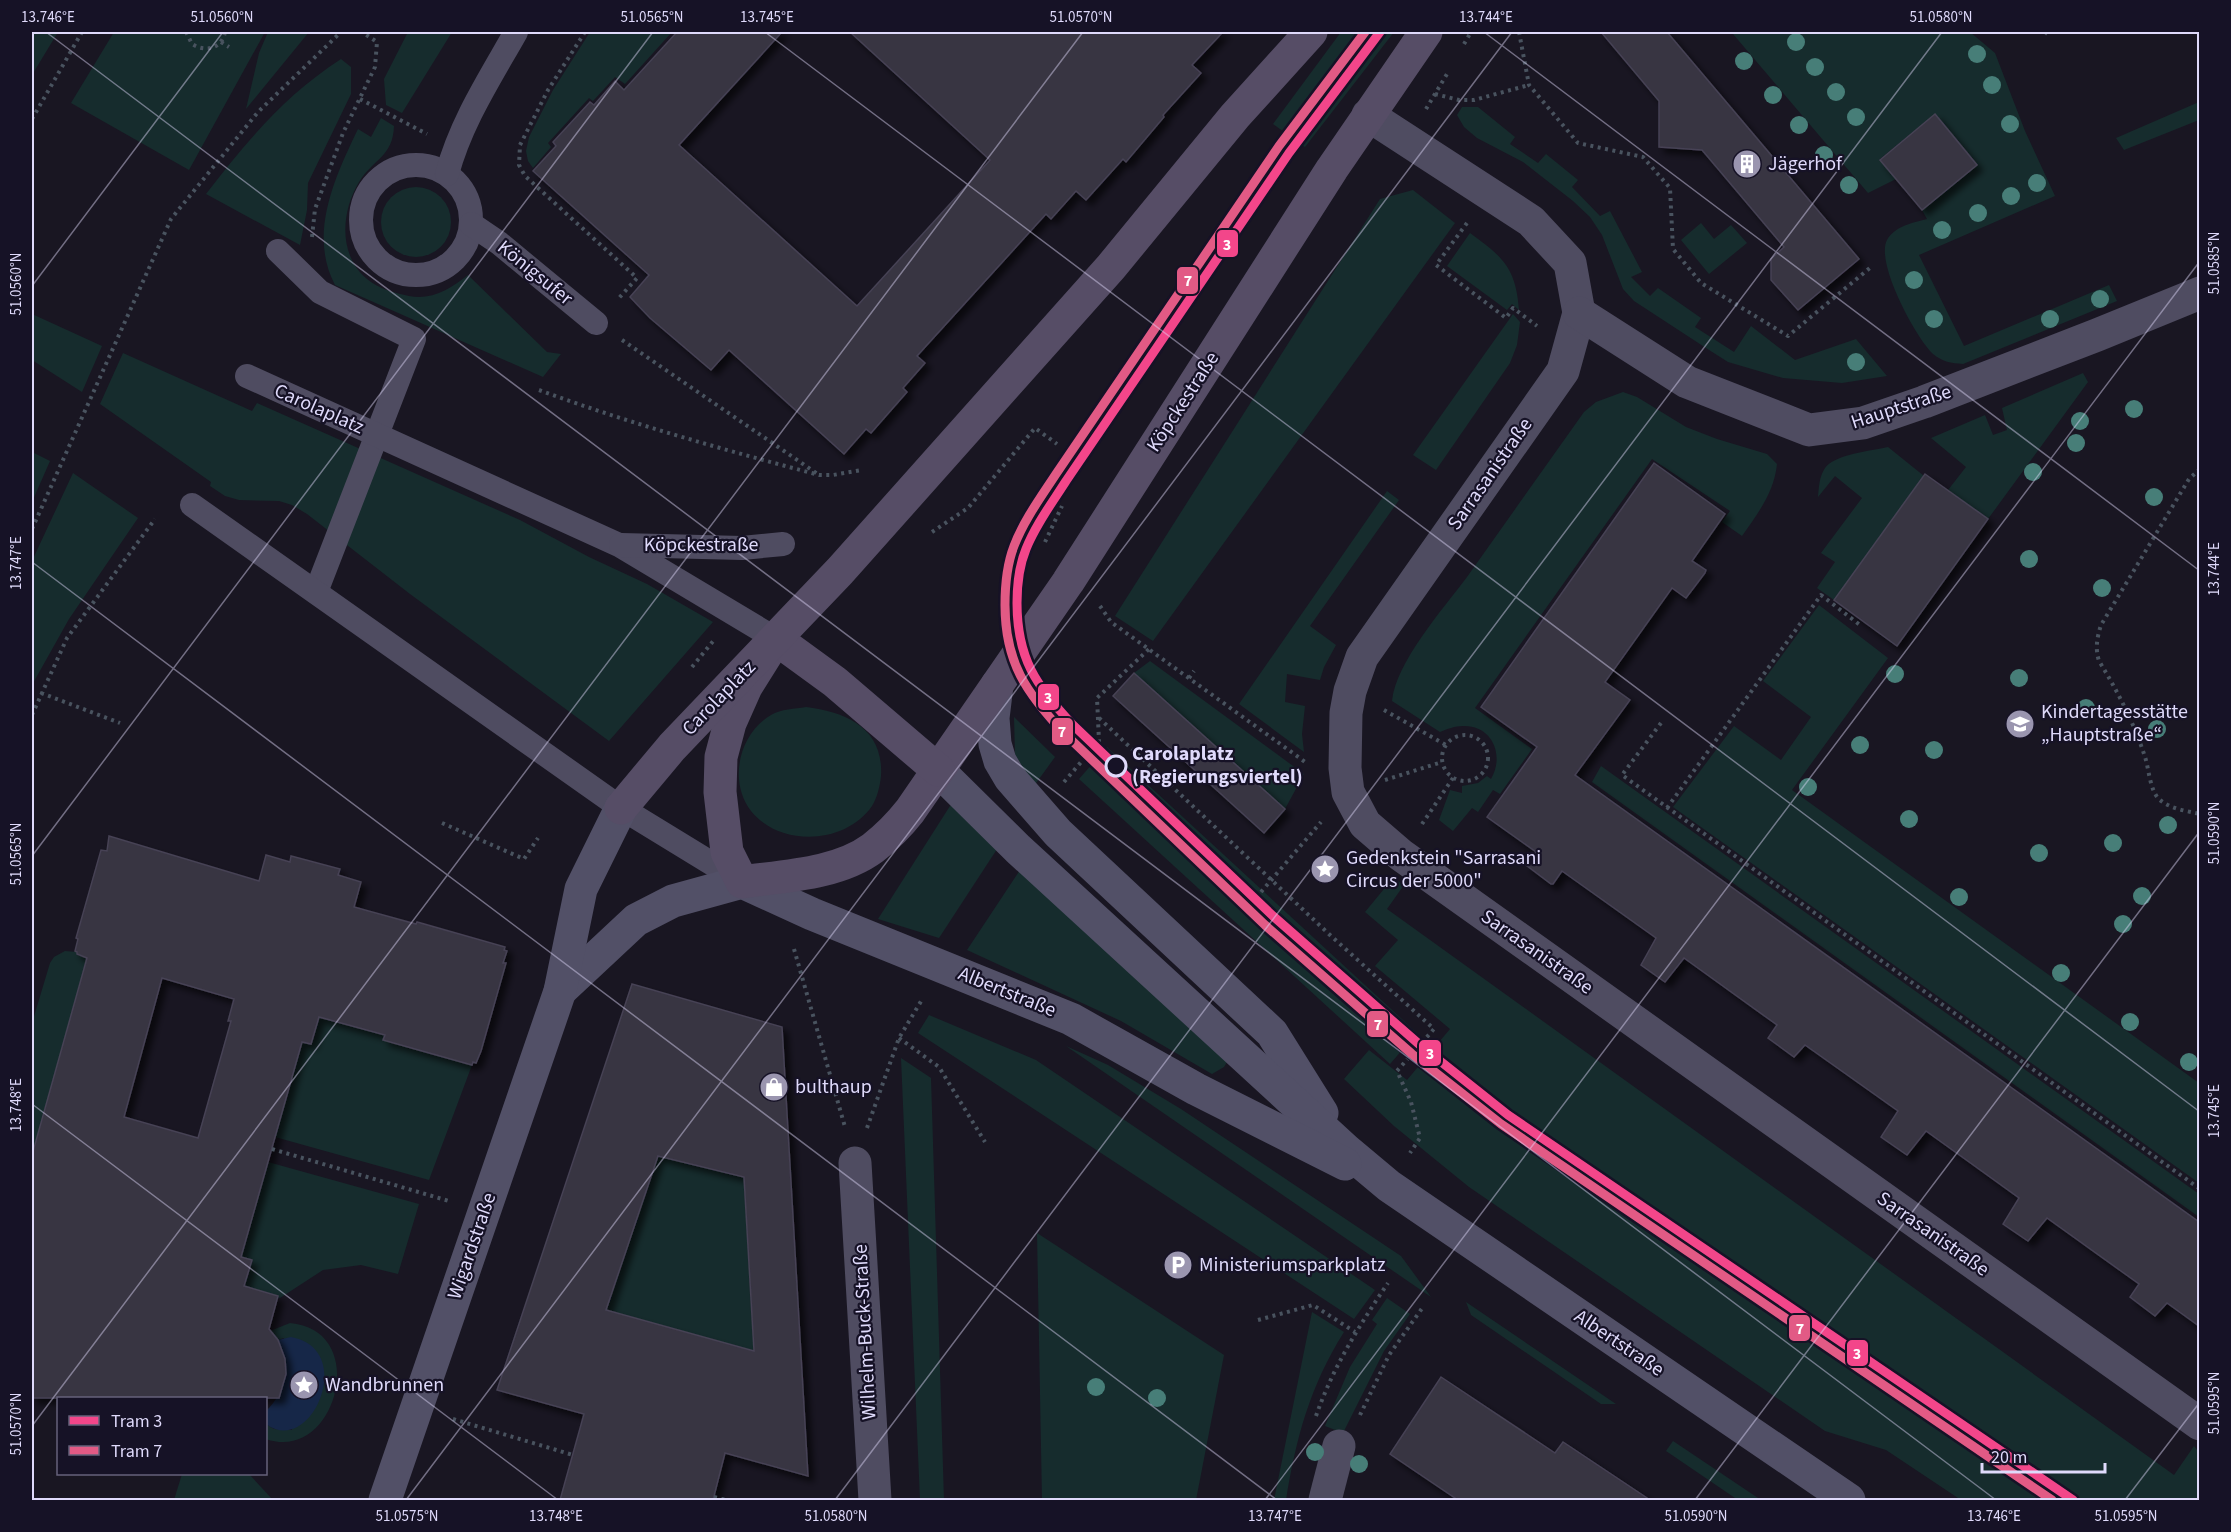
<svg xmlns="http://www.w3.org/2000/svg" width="2231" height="1532" viewBox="0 0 2231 1532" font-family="'Source Sans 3',sans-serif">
<defs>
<filter id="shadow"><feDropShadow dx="5.5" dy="5.5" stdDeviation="3" flood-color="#0009"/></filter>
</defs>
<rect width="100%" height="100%" fill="#191622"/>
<g fill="#162c2d">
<polygon points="32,32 58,32 32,75"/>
<polygon points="114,32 265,32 189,170 71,103"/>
<polygon points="268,32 309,32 246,109 259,53"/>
<polygon points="408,32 452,32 402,113 386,105 384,79"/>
<polygon points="590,32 672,32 625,84 615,77 593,101 589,98 548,143 551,147 533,168 528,161 526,151 529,137 553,90"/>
<polygon points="1341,32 1394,32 1305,147 1273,124"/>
<path d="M1735 32H1970L1995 53 2025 131 2055 196 1919 255 1964 346 2109 285 2117 301 1963 364C1951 363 1943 362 1933 354 1916 338 1875 263 1887 240 1895 226 1912 223 1927 219L1922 210 1977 164 1935 114 1880 159 1896 179 1868 193 1733 34Z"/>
<path d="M341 59 351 67V94L308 183 307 210 300 245 206 194C247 141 284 96 341 59Z"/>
<polygon points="2199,102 2199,120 2124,150 2116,138"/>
<polygon points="1462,107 1478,107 1515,137 1510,144 1538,163 1546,154 1578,180 1572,187 1600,216 1610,211 1642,272 1631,277 1650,296 1658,288 1701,318 1695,327 1734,352 1751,326 1795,360 1856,339 1887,376 1842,383 1783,378 1728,362 1706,348 1634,301 1623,289 1602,235 1590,217 1573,201 1523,162 1477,138 1464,127 1457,115"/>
<path d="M381 118 394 126C393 157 373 159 359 182 341 212 338 255 367 279 379 289 395 293 409 296 431 301 452 288 468 275L547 352 561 354 543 377 335 285C308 234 335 177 358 129L371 137Z"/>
<circle cx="416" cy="222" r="35"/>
<polygon points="1413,190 1455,223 1153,641 1115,616 1380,199"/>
<polygon points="1701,223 1714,239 1731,225 1747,243 1709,274 1681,240"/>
<path d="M1470 233C1503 257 1516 268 1519 310L1512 304 1507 310 1447 266Z"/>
<polygon points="32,314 102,346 82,392 32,360"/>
<polygon points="1513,314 1520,322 1517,345 1510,363 1436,470 1413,455"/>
<polygon points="123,353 252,411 257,403 520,520 589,557 647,584 713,622 609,741 410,594 307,514 292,505 279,501 239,500 225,496 210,486 211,482 100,404"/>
<polygon points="2083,373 2088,382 1988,519 1948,490 1966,467 1931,438 1985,415 1993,435 2007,430 2002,408"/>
<path d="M1623 392 1637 397 1686 427 1717 439 1767 454 1777 464C1774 493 1758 513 1742 536L1722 522 1730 511 1652 459 1475 708 1532 749 1500 794 1493 790 1478 812 1472 808 1453 831 1439 820 1450 790 1462 793V786L1478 783 1487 776 1491 779C1505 755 1492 725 1463 726 1455 726 1447 729 1440 732L1392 701C1396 662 1443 609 1467 577 1506 522 1545 467 1584 412L1596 402Z"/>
<path d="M1888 447 1924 476 1834 600 1817 588 1835 562 1821 553 1862 498 1835 476 1818 497C1819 487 1819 477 1825 468 1835 454 1871 451 1888 447Z"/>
<polygon points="32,452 50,461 32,502"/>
<polygon points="73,473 138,518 69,619 32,685 32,561"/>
<polygon points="1387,491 1399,500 1310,626 1336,645 1324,667 1320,680 1287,674 1285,702 1305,706 1302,734 1304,752 1239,704"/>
<polygon points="1819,605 1888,658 1792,790 2199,1083 2199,1183 1673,807 1734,726 1781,760 1811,717 1763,681"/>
<polygon points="1150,661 1304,774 1285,809 1134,673"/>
<path d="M806 707C847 712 884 729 881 776 880 786 877 798 872 806 846 844 781 848 751 811 728 781 739 734 771 715 781 709 795 709 806 707Z"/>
<polygon points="1014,717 1055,757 1034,786 1015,755"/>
<polygon points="1107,747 1417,1033 1390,1064 1079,779"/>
<polygon points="1601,766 2199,1194 2199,1217 1592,782"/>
<polygon points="958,803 1001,843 939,938 878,919 950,806"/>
<polygon points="1024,864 1227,1062 1224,1067 1212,1074 1121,1021 967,950"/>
<polygon points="1393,878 1404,885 1387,909 2174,1475 2194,1446 2199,1452 2199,1500 1961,1500 1886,1450 1825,1431 1469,1187 1394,1126 1344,1079 1369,1050 1407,1080 1450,1029 1375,966 1398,940 1365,912"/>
<polygon points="65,951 77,952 77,955 87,958 32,1155 32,1023 50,963 54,957"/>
<polygon points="929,1015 1036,1060 1375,1290 1354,1319 918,1033"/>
<polygon points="319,1017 385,1035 384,1040 472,1065 429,1180 275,1137 302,1042 311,1044"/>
<polygon points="1066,1046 1108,1065 1181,1109 1401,1256 1431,1297"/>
<polygon points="901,1058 931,1078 944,1500 920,1500"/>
<polygon points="658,1156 744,1177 754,1351 606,1310"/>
<polygon points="268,1162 419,1204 398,1274 361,1265 323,1270 280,1298 244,1286 252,1260 241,1257"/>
<polygon points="1037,1233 1224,1355 1196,1500 1042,1500"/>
<polygon points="1387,1298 1410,1314 1384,1351 1343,1433 1325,1426 1350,1367 1377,1324 1372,1320"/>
<polygon points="1466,1302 1616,1404 1601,1404 1471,1315"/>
<path d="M1312 1312 1344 1332C1310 1386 1296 1438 1286 1500H1274Z"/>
<path d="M290 1323C372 1330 336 1464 266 1439V1424L274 1429 292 1430 284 1338 278 1340 270 1331Z"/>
<polygon points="1673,1441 1761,1500 1738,1500 1666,1451"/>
<polygon points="182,1474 249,1474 273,1500 174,1500"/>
</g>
<path fill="#162748" d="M291 1337C358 1349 311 1458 266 1424V1411C287 1391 289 1367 278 1340Z"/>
<g fill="#383443" stroke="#464254" stroke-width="1.5" fill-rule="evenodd" filter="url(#shadow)">
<polygon points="677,32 782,32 679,145 857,306 990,160 850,32 1223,32 1192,65 1201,73 1163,115 1164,117 1126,162 1123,159 1086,200 1076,191 1051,219 1046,214 917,356 925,363 903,388 907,392 871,433 866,429 844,454 729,350 711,370 650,318 630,297 649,275 533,171 556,146 553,142 590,102 594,105 615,81 624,90"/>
<polygon points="1601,32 1667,32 1859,259 1798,310 1771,280 1771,259 1784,247 1702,150 1659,147 1659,101"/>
<polygon points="1935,114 1977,165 1922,210 1880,160"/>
<polygon points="1654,463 1725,514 1692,561 1706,570 1705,573 1686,598 1672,588 1605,682 1630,700 1575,775 2199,1222 2199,1326 2167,1303 2155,1316 2130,1297 2139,1284 2047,1218 2028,1241 2003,1224 2019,1198 1926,1131 1907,1155 1881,1137 1898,1111 1805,1045 1794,1057 1768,1038 1777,1025 1684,958 1665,982 1641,965 1656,938 1562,871 1553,884 1551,884 1526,865 1536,852 1487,817 1537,747 1481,707"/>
<polygon points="1925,474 1988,519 1897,646 1834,600"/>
<polygon points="1134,673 1285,809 1264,833 1113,696"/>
<path d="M109 836 259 881 266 855 290 862 291 856 340 869 338 875 361 882 354 907 416 924 417 922 505 947 504 950 507 951 503 963H506L481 1051 476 1063 473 1062 472 1065 383 1040 385 1035 319 1017 311 1044 302 1042 241 1257 252 1260 244 1286 278 1296 269 1329 278 1340 285 1359 286 1374 279 1398H32V1155L87 958 77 954V952L75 951 78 939 76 938 101 850 107 851ZM162 978 234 999 228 1021H231L198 1138 124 1117Z"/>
<path d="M632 984 782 1027 808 1476 725 1453 713 1500H560L584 1414 497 1390ZM658 1156 744 1177 754 1351 606 1310Z"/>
<polygon points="1441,1377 1555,1453 1563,1442 1650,1500 1458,1500 1390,1454"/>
</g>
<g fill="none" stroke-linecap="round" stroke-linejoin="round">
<g stroke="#49535f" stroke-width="4" stroke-dasharray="3 4.5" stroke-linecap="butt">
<path d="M186 32 192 44C206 53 222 48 225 32"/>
<polyline points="585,32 548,90 520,145 519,165 525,176 637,278 619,298"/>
<polyline points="1519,32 1529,85 1578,143 1643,157 1670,188 1673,249 1701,283 1788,336 1871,267"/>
<polyline points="2045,32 2049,35"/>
<polyline points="221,42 229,47"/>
<polyline points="1464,44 1471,32"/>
<polyline points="1435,94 1459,100 1474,100 1529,85"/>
<polyline points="360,99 427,134"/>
<polyline points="1426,109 1447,74"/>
<polyline points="32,119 82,32"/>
<polyline points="1467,223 1436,265 1506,318 1513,308 1537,326"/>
<polyline points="312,237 315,209 343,133 375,67 377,42 362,32"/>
<polyline points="622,340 819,475"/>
<path d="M539 390C631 424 725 450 819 475H833L862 470"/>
<path d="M2200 469 2189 479 2101 625C2097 638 2095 648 2099 661 2118 692 2134 723 2145 757 2149 769 2150 792 2160 800 2171 809 2187 811 2200 814"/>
<polyline points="32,529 171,219 258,112 341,32"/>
<polyline points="932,532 968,508 1035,428 1057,444"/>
<polyline points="1045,542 1062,506"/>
<polyline points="1100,606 1111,622 1308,764"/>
<polyline points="692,667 714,640"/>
<polyline points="1189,678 1194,671"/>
<polyline points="41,693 120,723"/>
<polyline points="1384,710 1446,745"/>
<polyline points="32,715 67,638 155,519"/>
<polyline points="1099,718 1330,935 1434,1029 1397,1071 1411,1102 1420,1138 1410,1153"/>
<polyline points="1661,723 1622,775 2200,1189"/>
<circle cx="1465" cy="758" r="23"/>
<polyline points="1385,780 1442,762"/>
<polyline points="1064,782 1099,741 1097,698 1149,649"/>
<polyline points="1667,808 1821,595 1860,625"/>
<polyline points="442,823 524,859 538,838"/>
<polyline points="1422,824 1453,778"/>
<polyline points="1261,892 1321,822"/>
<polyline points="794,949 845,1127"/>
<polyline points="899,1038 939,1067 985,1142"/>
<polyline points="867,1128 899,1038 923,998"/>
<polyline points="272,1149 449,1201"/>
<polyline points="1258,1320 1313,1305 1355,1332"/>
<polyline points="1360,1415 1389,1355 1423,1307"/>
<path d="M1316 1416C1333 1367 1359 1326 1388 1283"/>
<polyline points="453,1419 573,1455"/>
<polyline points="714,1497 726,1500"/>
</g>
<g stroke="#4f4c61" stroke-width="24">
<circle cx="416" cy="220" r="55"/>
<path d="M447 174C461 122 490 78 516 32"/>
<polyline points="471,224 499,243 596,323"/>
<polyline points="278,251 320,292 414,339 316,592"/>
<polyline points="247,376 619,545 776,639"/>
<polyline points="192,505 621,808 742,882"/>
<polyline points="621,545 742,548 783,544"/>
</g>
<g stroke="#4f4c61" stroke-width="33">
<polyline points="1368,115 1531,221 1570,263 1579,313 1563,371 1362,657 1350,691 1346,713 1345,768 1348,792 1365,824 1401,855 2200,1424"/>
<polyline points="1579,313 1687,382 1809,430 1863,423 1924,402 2097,335 2200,293"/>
<polyline points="855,1163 875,1500"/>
<polyline points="1325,1500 1339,1446"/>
</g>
<g stroke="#525067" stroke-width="33">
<polyline points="997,685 993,718 995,744 1000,761 1010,778 1058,833 1272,1033 1322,1113"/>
<polyline points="938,770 1018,849 1346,1150 1389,1186 1849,1500"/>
<polyline points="560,991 636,920 673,901 742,882 812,914 1071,1019 1196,1089 1345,1164"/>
<polyline points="385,1500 560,991 581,889 621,808"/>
</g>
<g stroke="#564d66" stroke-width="33">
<path d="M776 639 746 687 730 723 721 757 720 792 727 852 742 882C785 876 838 874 873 848 887 837 899 825 910 811L1068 582 1332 169 1426 32"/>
<polyline points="776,639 835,682 938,770"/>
<polyline points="621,808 672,747 840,571 1111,267 1235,116 1311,32"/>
</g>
<g stroke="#161226" stroke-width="14">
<path id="tram-1" d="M1380 32 1289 153 1066 481C1052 503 1036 524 1026 549 1019 566 1017 585 1017 603 1017 658 1036 686 1073 725L1273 916 1420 1045 1508 1115 2073 1500"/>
</g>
<g stroke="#161226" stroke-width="14">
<path id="tram-2" d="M1365 32 1279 146 1056 474C1041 497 1024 520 1014 546 1007 564 1005 585 1005 605 1005 662 1026 693 1065 734L1265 925 1412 1054 1501 1124 2052 1500"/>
</g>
<use href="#tram-1" stroke="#f3468a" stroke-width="9"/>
<use href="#tram-2" stroke="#e25a85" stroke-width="9"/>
</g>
<g fill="#477e78">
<circle cx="1796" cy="42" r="9"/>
<circle cx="1977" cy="54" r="9"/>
<circle cx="1744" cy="61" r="9"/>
<circle cx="1815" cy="67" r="9"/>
<circle cx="1992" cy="85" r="9"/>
<circle cx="1836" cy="92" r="9"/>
<circle cx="1773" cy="95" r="9"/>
<circle cx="1856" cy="117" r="9"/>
<circle cx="2010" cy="124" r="9"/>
<circle cx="1799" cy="125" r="9"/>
<circle cx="1824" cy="155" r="9"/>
<circle cx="2037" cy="183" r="9"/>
<circle cx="1849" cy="185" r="9"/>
<circle cx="2011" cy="196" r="9"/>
<circle cx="1978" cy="213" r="9"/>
<circle cx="1942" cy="230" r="9"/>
<circle cx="1914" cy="280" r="9"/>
<circle cx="2100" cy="299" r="9"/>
<circle cx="1934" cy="319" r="9"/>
<circle cx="2050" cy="319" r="9"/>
<circle cx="1856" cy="362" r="9"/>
<circle cx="2134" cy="409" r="9"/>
<circle cx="2080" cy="421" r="9"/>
<circle cx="2076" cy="443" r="9"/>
<circle cx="2033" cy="472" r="9"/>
<circle cx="2154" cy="497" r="9"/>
<circle cx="2029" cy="559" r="9"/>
<circle cx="2102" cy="588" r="9"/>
<circle cx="1895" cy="674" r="9"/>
<circle cx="2019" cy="678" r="9"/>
<circle cx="2086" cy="708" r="9"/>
<circle cx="2157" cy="729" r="9"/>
<circle cx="1860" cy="745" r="9"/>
<circle cx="1934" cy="750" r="9"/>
<circle cx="1808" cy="787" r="9"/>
<circle cx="1909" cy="819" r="9"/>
<circle cx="2168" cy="825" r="9"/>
<circle cx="2113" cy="843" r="9"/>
<circle cx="2039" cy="853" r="9"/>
<circle cx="2142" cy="896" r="9"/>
<circle cx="1959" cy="897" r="9"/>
<circle cx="2123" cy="924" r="9"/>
<circle cx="2061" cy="973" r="9"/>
<circle cx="2130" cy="1022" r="9"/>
<circle cx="2189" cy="1062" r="9"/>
<circle cx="1096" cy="1387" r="9"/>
<circle cx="1157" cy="1398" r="9"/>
<circle cx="1315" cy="1452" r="9"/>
<circle cx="1359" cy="1464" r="9"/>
</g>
<path fill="none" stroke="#dfdafb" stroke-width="1.5" stroke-opacity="0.45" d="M46 32 1996 1500M765 32 2200 1112M1484 32 2200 571M32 286 223 32M32 562 1277 1500M32 856 653 32M32 1104 558 1500M32 1426 1083 32M406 1500 1512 32M835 1500 1942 32M1265 1500 2200 261M1695 1500 2200 831M2125 1500 2200 1402"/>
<defs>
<g id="building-disc" transform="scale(1.5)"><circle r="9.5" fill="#9a95af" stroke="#161226"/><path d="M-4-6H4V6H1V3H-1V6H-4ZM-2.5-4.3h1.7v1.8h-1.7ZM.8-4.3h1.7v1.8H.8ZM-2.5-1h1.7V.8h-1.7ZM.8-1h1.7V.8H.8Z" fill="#fff"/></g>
<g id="school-disc" transform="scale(1.5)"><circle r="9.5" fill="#9a95af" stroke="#161226"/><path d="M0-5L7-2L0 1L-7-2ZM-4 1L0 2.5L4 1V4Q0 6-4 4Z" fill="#fff"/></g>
<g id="sight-disc" transform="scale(1.5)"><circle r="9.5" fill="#9a95af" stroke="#161226"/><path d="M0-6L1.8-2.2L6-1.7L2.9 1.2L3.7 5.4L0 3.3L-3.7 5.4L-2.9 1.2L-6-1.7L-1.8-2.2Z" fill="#fff"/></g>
<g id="shop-disc" transform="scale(1.5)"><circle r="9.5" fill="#9a95af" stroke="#161226"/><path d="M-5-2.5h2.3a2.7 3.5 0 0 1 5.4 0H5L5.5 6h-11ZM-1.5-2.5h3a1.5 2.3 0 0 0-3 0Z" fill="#fff"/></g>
<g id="parking-disc" transform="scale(1.5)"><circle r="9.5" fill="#9a95af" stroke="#161226"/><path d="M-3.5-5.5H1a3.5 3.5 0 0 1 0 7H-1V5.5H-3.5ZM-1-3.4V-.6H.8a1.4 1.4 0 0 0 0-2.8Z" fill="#fff"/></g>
</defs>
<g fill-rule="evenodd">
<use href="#building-disc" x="1747" y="164"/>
<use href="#school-disc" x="2020" y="724"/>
<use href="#sight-disc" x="1325" y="869"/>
<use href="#shop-disc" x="774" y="1087"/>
<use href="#parking-disc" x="1178" y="1265"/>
<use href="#sight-disc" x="304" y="1385"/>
</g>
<circle fill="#161226" stroke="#dfdafb" stroke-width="3" cx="1116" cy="766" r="10"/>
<g text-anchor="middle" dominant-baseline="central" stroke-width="4.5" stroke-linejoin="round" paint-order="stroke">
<g font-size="20" fill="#dfdafb" stroke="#161226" text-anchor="start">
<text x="1768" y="164">Jägerhof</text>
<text x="2041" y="712">Kindertagesstätte<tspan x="2041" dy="23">„Hauptstraße“</tspan></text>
<text x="1346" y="858">Gedenkstein "Sarrasani<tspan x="1346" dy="23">Circus der 5000"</tspan></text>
<text x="795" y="1087">bulthaup</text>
<text x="1199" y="1265">Ministeriumsparkplatz</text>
<text x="325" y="1385">Wandbrunnen</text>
</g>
<g font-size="20" fill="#dfdafb" stroke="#161226">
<text transform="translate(535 273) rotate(39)">Königsufer</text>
<text transform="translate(1183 402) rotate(-57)">Köpckestraße</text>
<text transform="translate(1901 407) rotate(-18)">Hauptstraße</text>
<text transform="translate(319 409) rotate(24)">Carolaplatz</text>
<text transform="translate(1490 474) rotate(-55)">Sarrasanistraße</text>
<text x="701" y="545">Köpckestraße</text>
<text transform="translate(719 698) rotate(-46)">Carolaplatz</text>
<text transform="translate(1537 952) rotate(35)">Sarrasanistraße</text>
<text transform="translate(1007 992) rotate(22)">Albertstraße</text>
<text transform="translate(1933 1234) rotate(35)">Sarrasanistraße</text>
<text transform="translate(472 1246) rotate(-71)">Wigardstraße</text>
<text transform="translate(865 1332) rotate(-93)">Wilhelm-Buck-Straße</text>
<text transform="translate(1619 1343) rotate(34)">Albertstraße</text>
</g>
<g font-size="20" font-weight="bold" fill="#dfdafb" stroke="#161226" text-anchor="start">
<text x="1132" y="754">Carolaplatz<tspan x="1132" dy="23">(Regierungsviertel)</tspan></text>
</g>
</g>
<g stroke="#161226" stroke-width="2">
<rect x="1216" y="229" width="23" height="29" rx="6" fill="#f3468a"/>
<rect x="1176" y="266" width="23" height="29" rx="6" fill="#e25a85"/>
<rect x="1037" y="683" width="23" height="28" rx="6" fill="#f3468a"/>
<rect x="1051" y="717" width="23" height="29" rx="6" fill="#e25a85"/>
<rect x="1366" y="1010" width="23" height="28" rx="6" fill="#e25a85"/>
<rect x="1418" y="1039" width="24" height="28" rx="6" fill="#f3468a"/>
<rect x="1788" y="1314" width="23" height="28" rx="6" fill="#e25a85"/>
<rect x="1846" y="1339" width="23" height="28" rx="6" fill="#f3468a"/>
</g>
<g font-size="16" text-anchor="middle" font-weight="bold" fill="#fff">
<text x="1227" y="250">3</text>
<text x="1188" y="286">7</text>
<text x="1048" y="703">3</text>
<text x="1062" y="737">7</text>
<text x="1378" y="1030">7</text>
<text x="1430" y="1059">3</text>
<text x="1800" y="1334">7</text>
<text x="1857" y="1359">3</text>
</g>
<rect width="2231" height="1532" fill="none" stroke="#161226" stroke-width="66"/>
<rect x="57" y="1397" width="210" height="78" fill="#161226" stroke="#66627b" stroke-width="1.5"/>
<rect x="69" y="1416" width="30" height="9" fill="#f3468a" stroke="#66627b" stroke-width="1.5"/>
<text x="111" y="1427" font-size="18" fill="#dfdafb">Tram 3</text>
<rect x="69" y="1446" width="30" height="9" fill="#e25a85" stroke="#66627b" stroke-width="1.5"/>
<text x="111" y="1457" font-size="18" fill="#dfdafb">Tram 7</text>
<path d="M1982 1463v9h123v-9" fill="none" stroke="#dfdafb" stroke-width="3"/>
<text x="1991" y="1463" font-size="18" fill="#dfdafb" stroke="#161226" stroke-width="4.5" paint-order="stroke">20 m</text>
<rect x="33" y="33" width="2165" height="1466" fill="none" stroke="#dfdafb" stroke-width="2"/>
<g font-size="15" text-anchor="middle" fill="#dfdafb">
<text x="48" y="22">13.746°E</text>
<text x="222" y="22">51.0560°N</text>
<text x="652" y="22">51.0565°N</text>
<text x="767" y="22">13.745°E</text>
<text x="1081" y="22">51.0570°N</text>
<text x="1486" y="22">13.744°E</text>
<text x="1941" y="22">51.0580°N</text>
<text transform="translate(2214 263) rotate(-90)" y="5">51.0585°N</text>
<text transform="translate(16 284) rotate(-90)" y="5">51.0560°N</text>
<text transform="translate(16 563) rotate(-90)" y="5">13.747°E</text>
<text transform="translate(2214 569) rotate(-90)" y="5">13.744°E</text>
<text transform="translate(2214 833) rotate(-90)" y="5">51.0590°N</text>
<text transform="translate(16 854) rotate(-90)" y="5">51.0565°N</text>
<text transform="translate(16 1105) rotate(-90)" y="5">13.748°E</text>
<text transform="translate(2214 1111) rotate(-90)" y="5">13.745°E</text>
<text transform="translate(2214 1403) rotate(-90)" y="5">51.0595°N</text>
<text transform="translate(16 1424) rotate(-90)" y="5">51.0570°N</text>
<text x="407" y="1521">51.0575°N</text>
<text x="556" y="1521">13.748°E</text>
<text x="836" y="1521">51.0580°N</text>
<text x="1275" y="1521">13.747°E</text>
<text x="1696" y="1521">51.0590°N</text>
<text x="1994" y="1521">13.746°E</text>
<text x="2126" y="1521">51.0595°N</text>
</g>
</svg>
